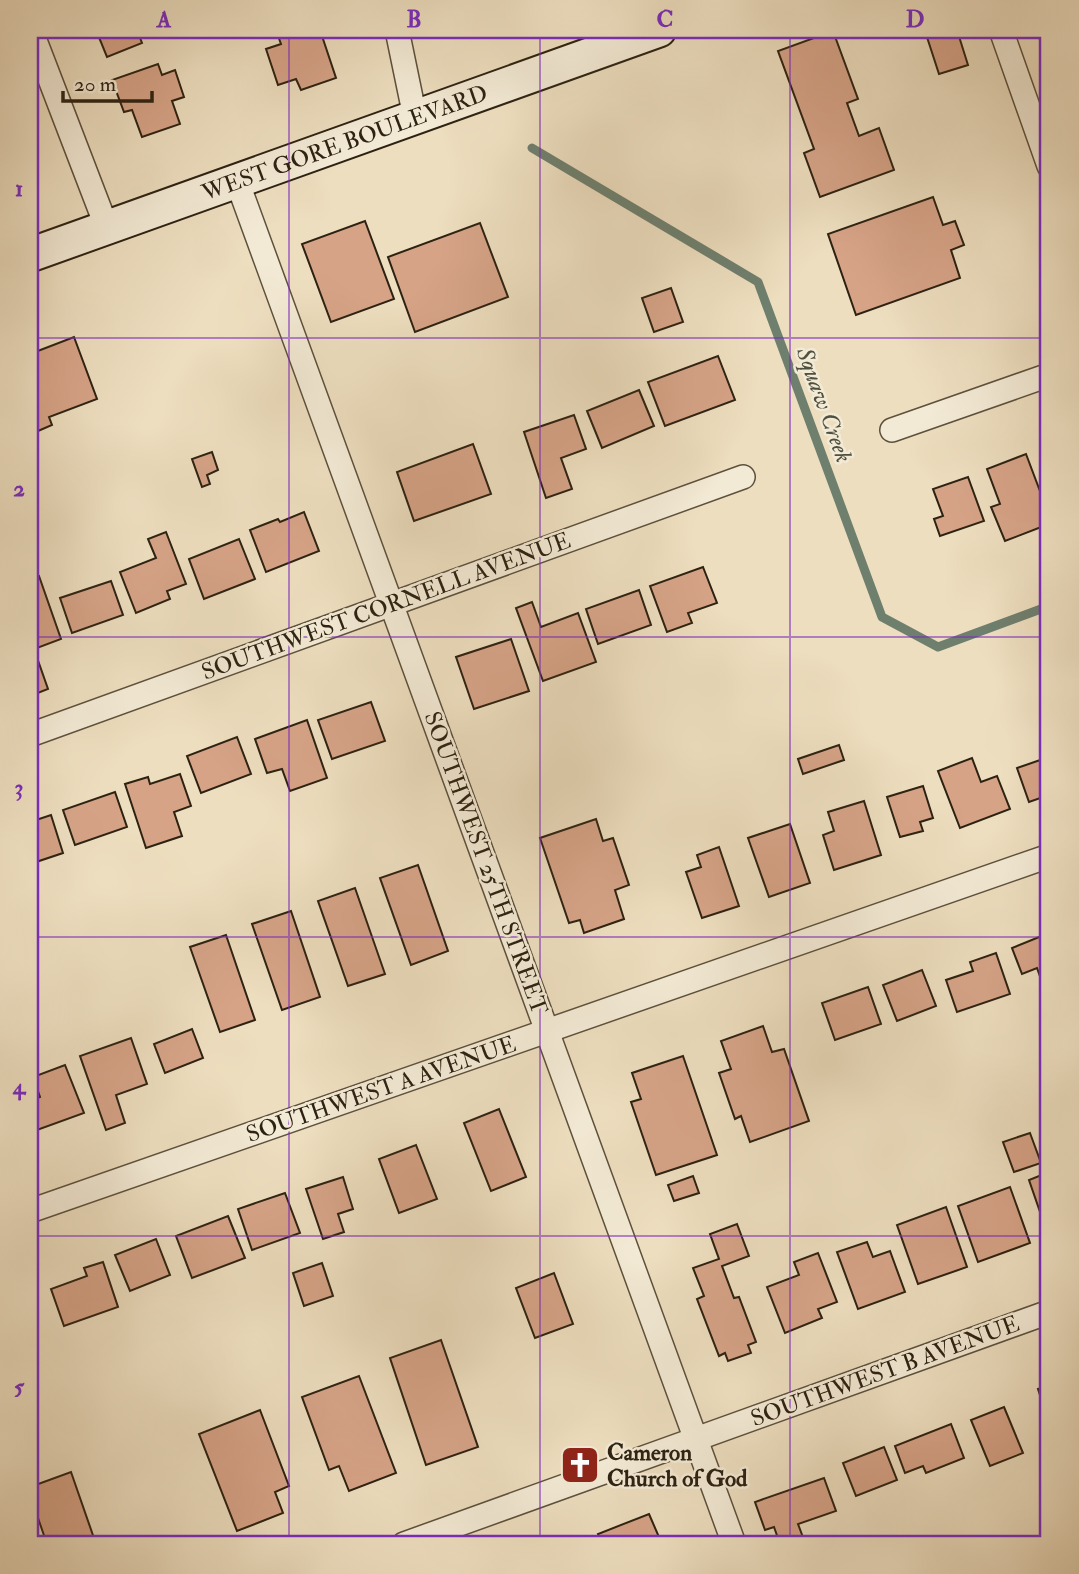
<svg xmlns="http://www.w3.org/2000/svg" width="1079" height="1574" viewBox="0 0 1079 1574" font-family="'IM FELL Double Pica',serif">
<rect width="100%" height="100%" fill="#eddebf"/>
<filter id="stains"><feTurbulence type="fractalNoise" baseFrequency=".00286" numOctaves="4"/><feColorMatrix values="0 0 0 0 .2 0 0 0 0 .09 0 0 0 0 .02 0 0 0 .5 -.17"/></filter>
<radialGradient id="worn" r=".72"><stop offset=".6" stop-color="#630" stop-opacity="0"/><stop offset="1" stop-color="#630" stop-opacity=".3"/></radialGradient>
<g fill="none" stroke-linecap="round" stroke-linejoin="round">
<polyline stroke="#6e7f6e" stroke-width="9" points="532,148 758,282 882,617 938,647 1049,606"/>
</g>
<g fill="#d6a387" stroke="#2d2212" stroke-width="2">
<polygon points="96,30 137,30 142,43 107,57"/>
<polygon points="276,30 320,30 336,78 301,90 296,79 278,85 266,49 281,44"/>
<polygon points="929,30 957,30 968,65 939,74 925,31"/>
<polygon points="1036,30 1049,30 1049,45 1047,40 1041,42"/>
<polygon points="833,31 858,99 847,103 859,136 879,128 894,170 820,197 804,153 814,149 778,51"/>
<polygon points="158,64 162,75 175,70 184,97 172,101 180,124 142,137 132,110 124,112 112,80"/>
<polygon points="933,197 943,225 955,221 964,245 951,250 960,278 856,315 828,234"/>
<polygon points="365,221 394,299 331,322 302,244"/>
<polygon points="480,223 508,297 415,332 388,257"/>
<polygon points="671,288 683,322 654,332 642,298"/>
<polygon points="74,337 97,399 49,417 52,425 31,434 30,430 30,354"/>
<polygon points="718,356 735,400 665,426 648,382"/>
<polygon points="639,390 654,426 602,448 587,411"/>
<polygon points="574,415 586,449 561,458 572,489 546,498 524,432"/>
<polygon points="473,444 491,494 414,521 397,472"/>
<polygon points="212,452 218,470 207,475 210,484 202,487 192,459"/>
<polygon points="1026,454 1049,515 1049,524 1005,541 991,507 1000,504 987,469"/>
<polygon points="968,477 984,521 940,536 934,519 943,516 933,489"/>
<polygon points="304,512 319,551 266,572 250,530 278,519 280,522"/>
<polygon points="166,532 186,584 167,591 170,599 136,613 120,572 156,558 148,539"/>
<polygon points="239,539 255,579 204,599 189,559"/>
<polygon points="703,567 717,603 688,613 692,623 667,632 650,586"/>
<polygon points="39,576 61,639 34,649 48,689 30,696 30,579"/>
<polygon points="111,581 123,615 72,633 60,598"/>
<polygon points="639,590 651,625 598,644 586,609"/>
<polygon points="532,602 541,627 578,613 596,662 543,681 516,608"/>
<polygon points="511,639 529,691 474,709 456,657"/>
<polygon points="371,702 385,741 332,759 318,720"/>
<polygon points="307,720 327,778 290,791 282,769 267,773 255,739"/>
<polygon points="237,737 251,774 201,793 187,756"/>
<polygon points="839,745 844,760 803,774 798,759"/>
<polygon points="1049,757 1049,795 1029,802 1017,768"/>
<polygon points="972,758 981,782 997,776 1010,809 960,828 938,771"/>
<polygon points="180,774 191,806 174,812 182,836 146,848 125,784 148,777 150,784"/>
<polygon points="923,786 933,818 920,822 923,831 900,837 887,797"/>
<polygon points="115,792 127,827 75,845 63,810"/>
<polygon points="864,801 881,855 834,870 823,835 834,831 828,812"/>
<polygon points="51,815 63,853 30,864 30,822"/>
<polygon points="596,819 603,841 613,838 629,885 615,890 624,919 584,933 580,920 569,923 540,838"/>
<polygon points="790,824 810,883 769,897 748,838"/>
<polygon points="719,847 739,906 702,918 686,872 701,867 697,855"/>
<polygon points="418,865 448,951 411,965 380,878"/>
<polygon points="355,888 385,974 348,986 318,901"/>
<polygon points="291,911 320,997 282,1010 252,924"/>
<polygon points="1049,933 1049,1002 1037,968 1022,974 1012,948"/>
<polygon points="226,935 255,1020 220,1032 190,947"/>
<polygon points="996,953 1010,994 957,1012 946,980 973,971 970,962"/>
<polygon points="922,970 936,1006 897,1021 883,985"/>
<polygon points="868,987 881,1024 835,1040 822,1003"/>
<polygon points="763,1026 772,1052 784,1049 809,1121 750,1142 741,1116 735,1119 719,1073 731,1069 721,1041"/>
<polygon points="192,1029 203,1058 165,1073 154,1044"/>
<polygon points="131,1038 147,1084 116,1095 125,1123 106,1130 80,1056"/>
<polygon points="683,1056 717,1155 656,1175 631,1102 641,1099 632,1073"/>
<polygon points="65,1065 84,1113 37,1130 30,1110 30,1101 40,1097 33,1077"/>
<polygon points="499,1109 526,1177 491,1191 464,1123"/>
<polygon points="1030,1133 1041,1163 1014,1172 1003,1142"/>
<polygon points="416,1145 437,1199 399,1213 379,1159"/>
<polygon points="1049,1172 1049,1231 1047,1232 1029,1180"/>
<polygon points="693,1176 699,1193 674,1201 668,1185"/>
<polygon points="343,1177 353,1209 338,1214 344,1232 323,1239 306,1189"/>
<polygon points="1010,1187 1030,1243 978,1262 958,1206"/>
<polygon points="285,1193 300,1233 252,1250 238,1209"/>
<polygon points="946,1207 967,1267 918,1284 897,1225"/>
<polygon points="228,1216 245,1258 192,1278 176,1236"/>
<polygon points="737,1224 749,1256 722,1266 734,1298 739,1297 756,1342 748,1345 751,1353 728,1361 725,1353 719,1356 697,1299 704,1296 693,1268 719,1259 710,1234"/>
<polygon points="156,1239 170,1275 130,1291 115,1255"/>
<polygon points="867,1242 873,1257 890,1251 905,1292 858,1309 837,1252"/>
<polygon points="818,1253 837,1302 818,1309 822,1318 785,1333 767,1287 799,1275 794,1262"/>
<polygon points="103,1262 118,1307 64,1326 51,1289 87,1276 84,1268"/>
<polygon points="322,1263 333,1296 304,1306 293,1273"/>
<polygon points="554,1273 573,1324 535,1338 516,1288"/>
<polygon points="441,1340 478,1447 426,1465 390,1358"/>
<polygon points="359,1376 396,1473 349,1491 339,1466 329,1470 302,1397"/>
<polygon points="1049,1386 1049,1423 1038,1389"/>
<polygon points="1004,1407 1023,1453 990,1466 971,1420"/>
<polygon points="260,1410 289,1486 275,1492 283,1513 237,1531 199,1434"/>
<polygon points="951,1424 964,1458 926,1473 923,1466 905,1473 895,1446"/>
<polygon points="884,1447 897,1480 856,1496 843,1463"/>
<polygon points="71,1472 96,1544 47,1544 30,1495 30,1487"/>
<polygon points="824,1478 836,1511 798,1524 804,1540 791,1544 780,1544 774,1527 765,1530 755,1502"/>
<polygon points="649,1514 662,1544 602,1544 598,1534"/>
</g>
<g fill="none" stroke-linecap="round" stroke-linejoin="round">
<g stroke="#5d513d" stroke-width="26">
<g id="minor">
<polyline points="31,30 107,228"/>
<polyline points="397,30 415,117"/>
<polyline points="1001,30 1049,166"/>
<polyline points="237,181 734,1544"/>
<polyline points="892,430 1049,375"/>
<polyline points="30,735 743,477"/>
<polyline points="30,1211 1049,856"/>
<polyline points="404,1544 1049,1312"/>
</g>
</g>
<g stroke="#2d2212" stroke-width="37">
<g id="secondary">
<path id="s1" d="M30 255 659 30"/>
</g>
</g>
<use href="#minor" stroke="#f3ead5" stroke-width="23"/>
<use href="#secondary" stroke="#f3ead5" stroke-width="33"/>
</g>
<path fill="none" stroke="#7b2cbf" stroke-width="2" stroke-opacity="0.55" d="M289 30V1544M540 30V1544M790 30V1544M30 338H1049M30 637H1049M30 937H1049M30 1236H1049"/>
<defs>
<g id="church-square" transform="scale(2.0125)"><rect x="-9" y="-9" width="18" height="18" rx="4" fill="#8f2418" stroke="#f3ead5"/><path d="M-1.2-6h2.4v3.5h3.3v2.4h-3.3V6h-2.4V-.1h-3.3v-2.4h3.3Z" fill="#fff"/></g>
</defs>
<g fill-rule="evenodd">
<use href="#church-square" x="580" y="1465"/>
</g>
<g text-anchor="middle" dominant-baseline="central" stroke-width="5" stroke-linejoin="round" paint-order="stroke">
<g font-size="23" fill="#2d2212" stroke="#f3ead5">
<text stroke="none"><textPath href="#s1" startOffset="334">WEST GORE BOULEVARD</textPath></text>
<text transform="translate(386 606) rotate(-20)">SOUTHWEST CORNELL AVENUE</text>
<text transform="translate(486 863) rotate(70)">SOUTHWEST 25TH STREET</text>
<text transform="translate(381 1089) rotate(-19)">SOUTHWEST A AVENUE</text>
<text transform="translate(885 1371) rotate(-20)">SOUTHWEST B AVENUE</text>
</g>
<g font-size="23" font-weight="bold" fill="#2d2212" stroke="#f3ead5" text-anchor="start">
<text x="607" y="1452">Cameron<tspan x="607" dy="26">Church of God</tspan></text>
</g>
<g font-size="24" font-style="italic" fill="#4e5040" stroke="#f3ead5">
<text transform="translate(824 405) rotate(70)">Squaw Creek</text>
</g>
</g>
<rect width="1079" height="1574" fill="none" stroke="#eddebf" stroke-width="77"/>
<path d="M63 91v10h89v-10" fill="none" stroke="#2d2212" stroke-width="3.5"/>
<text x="74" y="91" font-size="21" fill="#2d2212" stroke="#f3ead5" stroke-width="5" paint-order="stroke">20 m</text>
<rect x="38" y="38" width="1002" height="1498" fill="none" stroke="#7b2cbf" stroke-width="2.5"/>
<g font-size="23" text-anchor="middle" font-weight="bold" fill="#7b2cbf">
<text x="164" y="27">A</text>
<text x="414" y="27">B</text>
<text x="665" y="27">C</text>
<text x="915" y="27">D</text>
<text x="19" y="196">1</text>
<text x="19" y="496">2</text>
<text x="19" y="795">3</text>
<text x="19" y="1094">4</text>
<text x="19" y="1394">5</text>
</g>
<rect width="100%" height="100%" filter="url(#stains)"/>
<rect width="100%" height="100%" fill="url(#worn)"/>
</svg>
